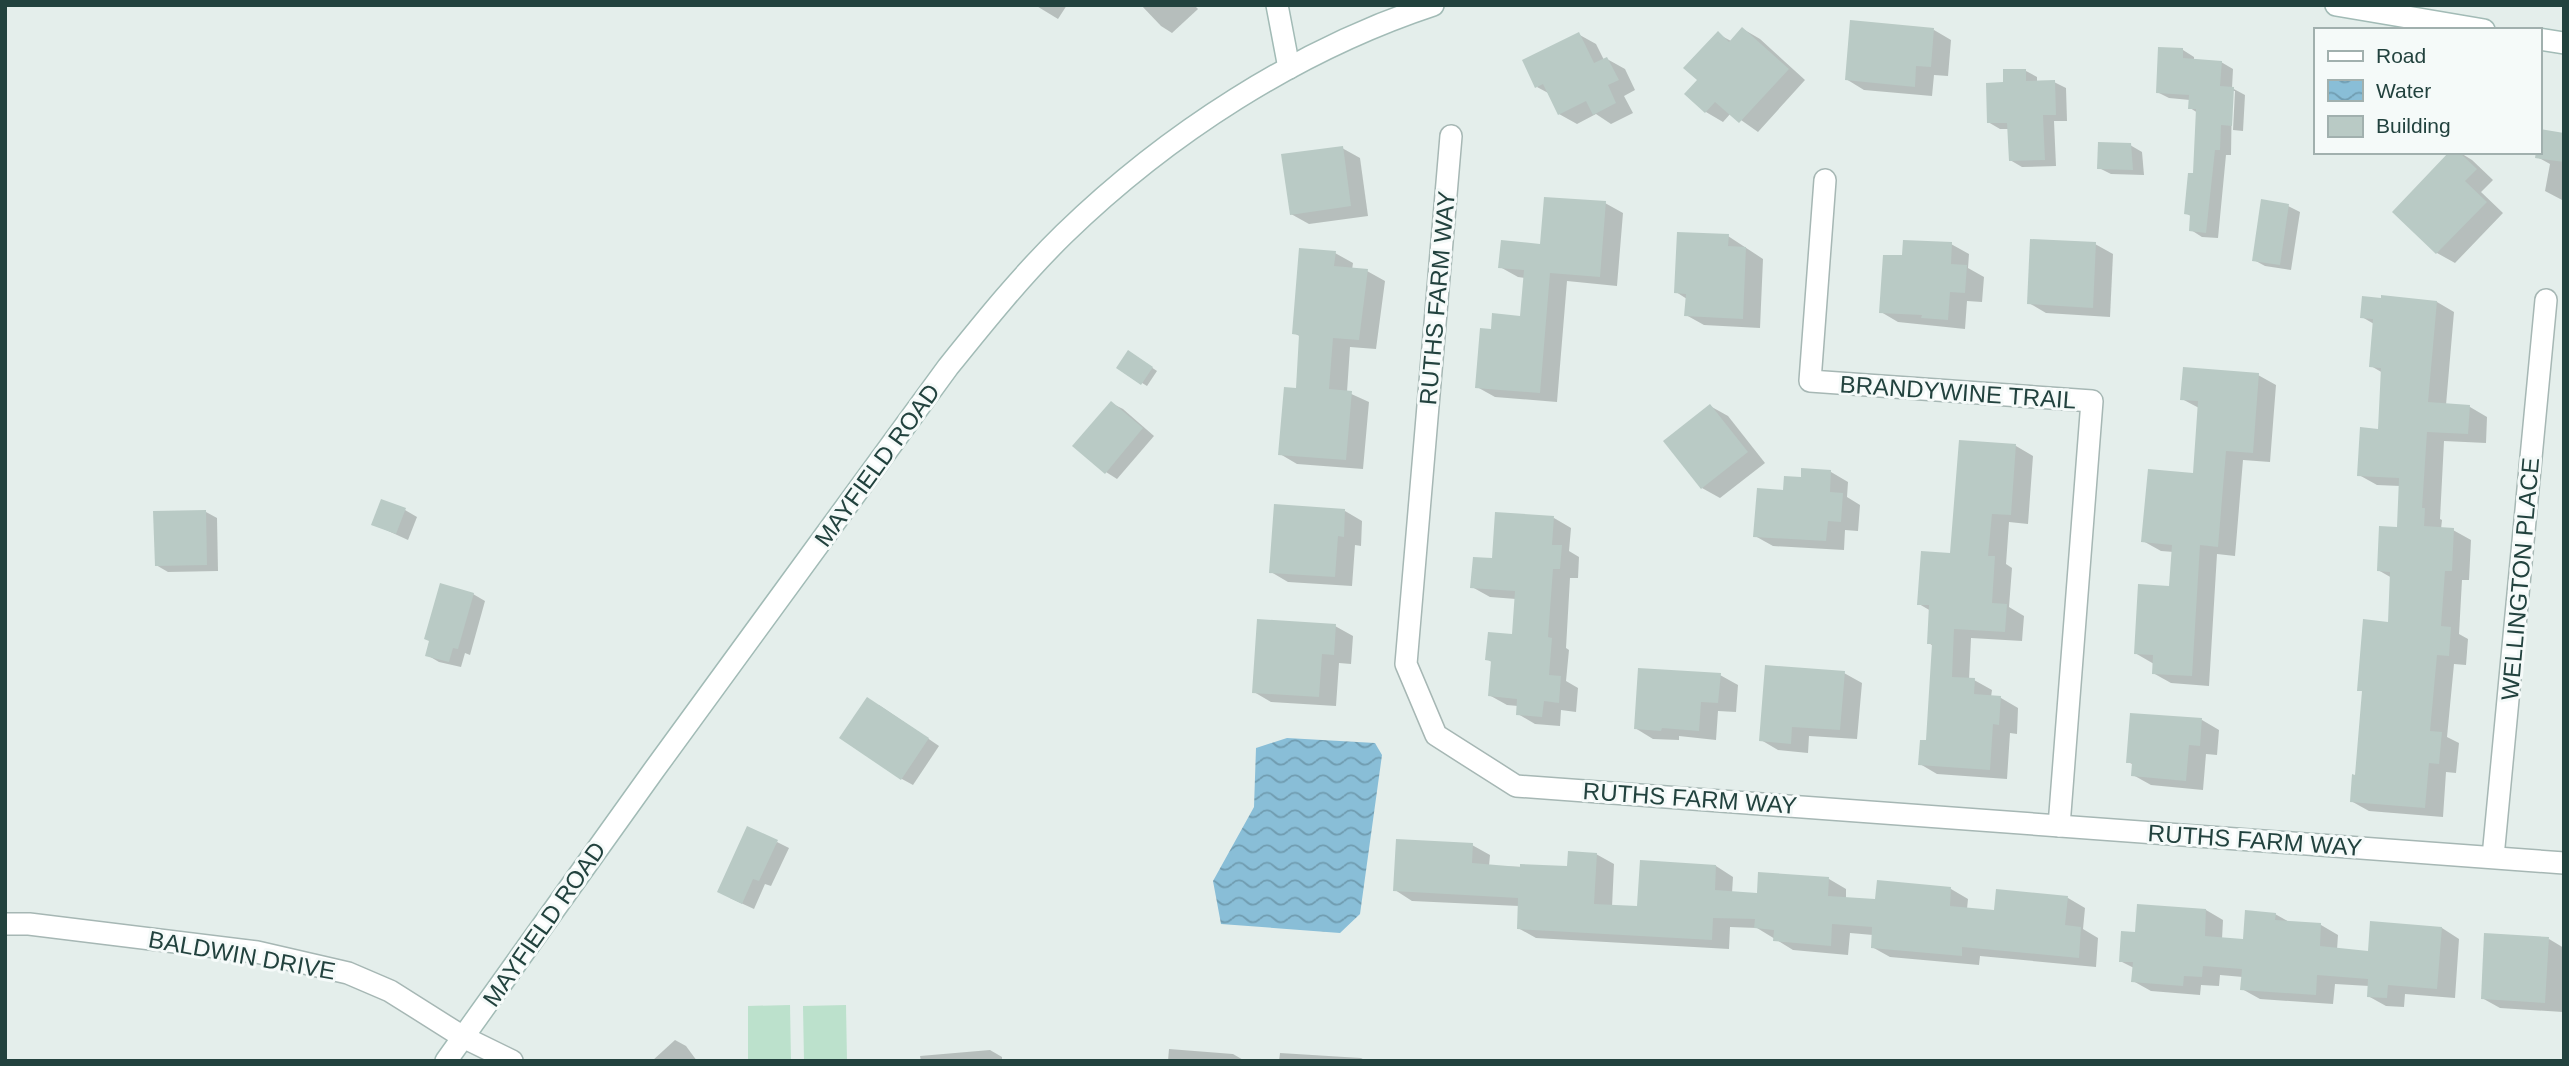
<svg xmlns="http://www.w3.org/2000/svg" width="2569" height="1066" viewBox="0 0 2569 1066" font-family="Helvetica,sans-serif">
<defs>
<pattern id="water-waves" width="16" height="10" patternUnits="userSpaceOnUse" patternTransform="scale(1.75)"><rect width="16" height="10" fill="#89bed7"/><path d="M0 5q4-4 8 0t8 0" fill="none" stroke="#709cb0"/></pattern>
</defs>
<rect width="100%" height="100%" fill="#e4eeeb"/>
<g fill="#bce1cc">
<polygon points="790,1005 791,1061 748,1061 748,1006"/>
<polygon points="846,1005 847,1061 804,1061 803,1006"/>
</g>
<polygon fill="url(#water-waves)" points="1287,738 1375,743 1382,755 1360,914 1340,933 1221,924 1213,881 1254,807 1256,748"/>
<g fill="#0003">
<polygon points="1035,5 1067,5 1058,19"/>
<polygon points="1141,5 1194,5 1198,9 1172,33 1161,26"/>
<polygon points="1743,29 1760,39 1805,80 1758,132 1731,113 1723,122 1706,112 1699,80 1718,34 1731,41"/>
<polygon points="1934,30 1951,40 1948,76 1934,75 1932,96 1864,90 1846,79"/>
<polygon points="1578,34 1596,44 1604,60 1607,59 1625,69 1635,90 1624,96 1633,113 1611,124 1596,114 1577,124 1559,114 1550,94 1537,87"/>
<polygon points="2183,50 2194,57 2194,61 2221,62 2233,69 2232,88 2245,95 2243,131 2233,130 2235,91 2232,91 2231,155 2226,155 2218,238 2202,237 2191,230 2192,217 2186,213 2194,175 2198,113 2190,108 2190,100 2169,98 2157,92"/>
<polygon points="2026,71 2037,77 2037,82 2054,82 2066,88 2067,121 2054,121 2056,166 2022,167 2010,160 2009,129 2000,129 1988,122 2005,84"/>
<polygon points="2541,131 2564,135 2564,201 2545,191 2550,164 2537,157"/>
<polygon points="2130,145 2142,152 2144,175 2111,174 2099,168"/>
<polygon points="1342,148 1360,158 1368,216 1309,224 1291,214"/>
<polygon points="2459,152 2472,160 2493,180 2481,192 2503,213 2455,263 2437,253 2394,211"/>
<polygon points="1605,203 1623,213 1617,286 1567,281 1557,402 1495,397 1477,387 1493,331 1521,317 1525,278 1518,277 1500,267 1542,245"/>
<polygon points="2288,206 2300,212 2291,270 2265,266 2254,260"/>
<polygon points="1728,236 1763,259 1760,328 1704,325 1686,315 1687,299 1676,292"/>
<polygon points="1951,244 1969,254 1968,268 1984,277 1982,302 1967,301 1965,329 1898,322 1881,312 1904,257"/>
<polygon points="2095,244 2113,254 2110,317 2046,313 2029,303"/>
<polygon points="1335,253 1353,263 1352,270 1367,271 1385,281 1376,349 1350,347 1347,392 1369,402 1363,469 1297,464 1280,454 1297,389 1301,337 1294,333"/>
<polygon points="2437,302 2454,312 2446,405 2470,407 2487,417 2486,443 2444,441 2440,519 2442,520 2441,529 2453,530 2471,540 2469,580 2462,580 2459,634 2468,639 2466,665 2454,664 2447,737 2459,743 2456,773 2446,772 2443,817 2369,811 2351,801 2357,777 2364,692 2359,690 2390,624 2392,578 2378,570 2398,529 2400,486 2377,485 2359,475 2379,431 2383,373 2371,366 2374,324 2362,317"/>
<polygon points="1133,355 1157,371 1147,386 1118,368"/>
<polygon points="2258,375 2276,385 2270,462 2243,460 2235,556 2217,554 2209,686 2171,683 2153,673 2154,664 2135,653 2170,588 2174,552 2161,551 2143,541 2194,475 2199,408 2182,399"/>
<polygon points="1111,403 1123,409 1154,436 1117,479 1106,472"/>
<polygon points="1710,406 1728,416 1765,463 1720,498 1702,488"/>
<polygon points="1960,442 2016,446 2033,456 2028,524 2009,522 2006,564 2012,568 2009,607 2024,616 2022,641 1971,638 1969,680 1974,680 1992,690 1991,697 2001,698 2018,708 2017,734 2010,733 2007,779 1937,774 1920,764 1927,742 1933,646 1929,643 1931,611 1919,604 1952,555"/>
<polygon points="1831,472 1848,482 1847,497 1860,505 1858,531 1845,530 1844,550 1773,546 1755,536 1784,492 1802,479"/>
<polygon points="405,510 417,517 408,540 373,524"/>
<polygon points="1345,511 1362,521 1361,546 1355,545 1352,586 1288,582 1271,572"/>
<polygon points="206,512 217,518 218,571 168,572 156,565"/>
<polygon points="1554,518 1571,528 1569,551 1579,557 1578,578 1570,578 1566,648 1569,650 1566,681 1578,688 1576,712 1561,710 1560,726 1535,724 1518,714 1518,706 1507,705 1489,695 1493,663 1487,659 1513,636 1516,599 1490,597 1472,587 1493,560"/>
<polygon points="473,594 485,601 470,655 465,653 461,667 439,662 427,655"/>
<polygon points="1335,626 1353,636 1351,664 1339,663 1336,706 1271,702 1254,692"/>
<polygon points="1844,673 1862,683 1857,739 1809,736 1808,753 1778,750 1761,740"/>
<polygon points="1720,675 1738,685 1736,712 1718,711 1716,740 1679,736 1679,740 1653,739 1635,728"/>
<polygon points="879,705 939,746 913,785 902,779"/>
<polygon points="2202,720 2219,730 2217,755 2206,754 2203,790 2151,785 2133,775 2134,765 2128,762"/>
<polygon points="777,842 789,848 771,886 765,884 754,909 730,898"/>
<polygon points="1472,845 1490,855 1489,866 1569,868 1596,854 1614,864 1612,907 1639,908 1716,866 1733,877 1732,893 1758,895 1760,874 1829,879 1846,889 1846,899 1877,901 1951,889 1968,899 1967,909 1996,912 2068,898 2085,908 2083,929 2098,938 2096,967 1980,956 1979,965 1890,957 1872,947 1873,935 1850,933 1848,955 1793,950 1757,928 1730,927 1729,949 1536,938 1518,928 1519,906 1412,901 1395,890"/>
<polygon points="2206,910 2223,920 2222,939 2245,941 2275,914 2291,923 2321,925 2338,935 2337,950 2370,953 2442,928 2459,939 2455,998 2405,994 2404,1007 2386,1006 2368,996 2369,986 2335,984 2333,1004 2260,999 2242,989 2243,977 2220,975 2219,986 2201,985 2200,995 2151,991 2133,981 2134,968 2120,961 2137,934"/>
<polygon points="2549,939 2564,948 2563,1012 2500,1008 2482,998"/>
<polygon points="675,1040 686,1046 697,1061 652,1061"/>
<polygon points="1169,1049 1233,1054 1245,1061 1168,1061"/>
<polygon points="990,1050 1002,1057 1002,1061 921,1061 920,1056"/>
<polygon points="1280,1053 1361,1058 1366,1061 1279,1061"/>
</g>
<g fill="#b9cac5">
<polygon points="1850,20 1934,28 1931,67 1916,66 1915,87 1845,80"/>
<polygon points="1742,27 1789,69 1739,123 1715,102 1705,113 1684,94 1697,80 1683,68 1718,31 1729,42"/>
<polygon points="1579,32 1594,63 1607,57 1619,80 1608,85 1616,103 1593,115 1586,101 1558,115 1543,84 1535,88 1522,60"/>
<polygon points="2158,47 2183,48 2183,58 2222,61 2220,86 2234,87 2232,126 2221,125 2220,150 2215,150 2206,233 2189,231 2190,215 2184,214 2188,173 2193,173 2196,109 2188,109 2189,95 2156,93"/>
<polygon points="2003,69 2026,69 2026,81 2055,80 2056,115 2043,115 2045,160 2009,161 2007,123 1987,123 1986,83 2003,82"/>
<polygon points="2540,129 2564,133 2564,162 2535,158 2536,152 2539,152"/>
<polygon points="2098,142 2131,143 2133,170 2097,169"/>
<polygon points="1343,146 1351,206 1290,215 1281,154"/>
<polygon points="2449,152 2459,152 2477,169 2465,181 2487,202 2436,254 2392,212"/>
<polygon points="1544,197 1606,201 1600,277 1550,273 1540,393 1475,388 1480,328 1491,329 1492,313 1520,316 1524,270 1498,268 1501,240 1540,244"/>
<polygon points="2261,199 2289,204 2280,265 2252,261"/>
<polygon points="1677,232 1729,234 1728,246 1746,247 1743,319 1684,316 1686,294 1674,293"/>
<polygon points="2030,239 2096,242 2093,308 2027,304"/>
<polygon points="1903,240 1952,242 1951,264 1967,265 1965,293 1950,292 1948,320 1921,318 1922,315 1879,313 1883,255 1902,255"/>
<polygon points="1299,248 1336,251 1334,266 1368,269 1359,340 1333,338 1329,389 1352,391 1346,460 1278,455 1284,387 1296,388 1299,335 1292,334"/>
<polygon points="2381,295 2437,301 2428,402 2470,405 2468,434 2427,432 2422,508 2425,508 2424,526 2454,528 2452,571 2445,571 2441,626 2451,627 2449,656 2437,655 2430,731 2442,732 2439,764 2429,763 2425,808 2350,802 2352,774 2355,775 2362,691 2357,691 2363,619 2388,622 2390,572 2377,571 2379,526 2397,527 2399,478 2357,476 2360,427 2378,429 2381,368 2369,367 2373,319 2360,318 2362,296 2381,298"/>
<polygon points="1128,350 1153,367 1141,385 1116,368"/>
<polygon points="2183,367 2259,373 2253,453 2226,451 2218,547 2200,545 2192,676 2152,674 2153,655 2134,654 2138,584 2169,586 2172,545 2141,542 2148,469 2193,473 2198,401 2180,400"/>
<polygon points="1111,401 1143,428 1105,474 1072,446"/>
<polygon points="1710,404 1748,452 1701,489 1663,441"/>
<polygon points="1959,440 2016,444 2011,515 1992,514 1988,556 1995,556 1992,603 2007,604 2005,632 1954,629 1952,677 1975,678 1974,694 2001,696 1999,725 1993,724 1990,770 1918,765 1920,740 1926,740 1932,644 1927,644 1929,605 1917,605 1921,551 1950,553"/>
<polygon points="1801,468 1831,470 1830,492 1843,493 1841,522 1828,521 1826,541 1753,537 1757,488 1783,490 1784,476 1801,477"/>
<polygon points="381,499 406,508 396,534 371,525"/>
<polygon points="1274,504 1345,509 1344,537 1338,536 1335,577 1269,573"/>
<polygon points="206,510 207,565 155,566 153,511"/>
<polygon points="1495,512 1554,516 1552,545 1562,545 1560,569 1553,569 1548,637 1552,638 1549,675 1561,676 1559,703 1544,701 1542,717 1516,715 1517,699 1488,696 1491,661 1485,660 1488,632 1512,634 1515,591 1470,588 1473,557 1492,558"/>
<polygon points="440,583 474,593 458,649 453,648 449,662 425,656 429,641 424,639"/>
<polygon points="1257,619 1336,624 1334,655 1322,654 1319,697 1252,693"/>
<polygon points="1765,665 1845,671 1840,730 1792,727 1791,744 1759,741"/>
<polygon points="1638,668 1721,673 1718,703 1701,702 1699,731 1662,728 1661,731 1634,729"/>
<polygon points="867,697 929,738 901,780 839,738"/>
<polygon points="2130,713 2202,718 2200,746 2189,745 2186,781 2131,776 2132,763 2126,763"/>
<polygon points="747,826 778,840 759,881 753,879 742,904 717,892"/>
<polygon points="1396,839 1473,843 1472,863 1520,867 1520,864 1567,866 1568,851 1597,853 1594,904 1637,906 1640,860 1716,865 1715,890 1757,893 1758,872 1829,877 1828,896 1875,899 1877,880 1951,887 1950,906 1994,910 1996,889 2068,896 2065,925 2081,927 2079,958 1962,947 1962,956 1871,948 1872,927 1832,924 1831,946 1773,941 1774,930 1754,928 1755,919 1713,918 1712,940 1517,929 1518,898 1393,891"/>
<polygon points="2137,904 2206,909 2205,936 2243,939 2245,910 2276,913 2275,920 2321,923 2320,946 2368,951 2370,921 2442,927 2437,989 2388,985 2387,998 2367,997 2368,979 2317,975 2316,995 2240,990 2242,969 2203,966 2202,977 2184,976 2183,986 2131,982 2133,962 2119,962 2121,931 2135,932"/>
<polygon points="2484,933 2549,937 2545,1003 2481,999"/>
</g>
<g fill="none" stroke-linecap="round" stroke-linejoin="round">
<g stroke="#a6b7b4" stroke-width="24">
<g id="street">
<polyline points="1451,136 1406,664 1436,735 1516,786 2564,863"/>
<polyline points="1825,180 1810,381 2092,401 2059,826"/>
<polyline points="2493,857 2546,300"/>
<polyline points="5,924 29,924 257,952 348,973 390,991 463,1037 512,1061"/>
</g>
</g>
<g stroke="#a2bbb6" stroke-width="24">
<g id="secondary">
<polyline points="1277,5 1289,68"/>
<polyline points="2336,5 2484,30"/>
<polyline points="2539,39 2564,43"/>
<path d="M446 1061 654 770 948 367C985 321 1022 275 1064 234 1167 134 1297 50 1433 5"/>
</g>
</g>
<use href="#street" stroke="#fff" stroke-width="21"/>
<use href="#secondary" stroke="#fff" stroke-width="21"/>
</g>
<g text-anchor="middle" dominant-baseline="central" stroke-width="6" stroke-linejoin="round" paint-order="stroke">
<g font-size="24" fill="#22423e" stroke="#f5faf9">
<text transform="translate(1437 298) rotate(-85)">RUTHS FARM WAY</text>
<text transform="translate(1958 392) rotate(4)">BRANDYWINE TRAIL</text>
<text transform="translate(877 465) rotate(-54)">MAYFIELD ROAD</text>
<text transform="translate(2520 579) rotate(-85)">WELLINGTON PLACE</text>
<text transform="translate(1690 798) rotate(4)">RUTHS FARM WAY</text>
<text transform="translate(2255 840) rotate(4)">RUTHS FARM WAY</text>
<text transform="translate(544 924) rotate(-55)">MAYFIELD ROAD</text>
<text transform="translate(242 955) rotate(10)">BALDWIN DRIVE</text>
</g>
</g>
<rect width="2569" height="1066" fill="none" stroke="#22423e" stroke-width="14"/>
<rect x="2314" y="28" width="228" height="126" fill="#f5faf9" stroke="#a1b0ae" stroke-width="2"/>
<rect x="2328" y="51" width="35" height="10" fill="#ffffff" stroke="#a1b0ae" stroke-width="2"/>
<text x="2376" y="63" font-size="21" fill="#22423e">Road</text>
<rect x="2328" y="80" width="35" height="21" fill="url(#water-waves)" stroke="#a1b0ae" stroke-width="2"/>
<text x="2376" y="98" font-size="21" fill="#22423e">Water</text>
<rect x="2328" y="116" width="35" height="21" fill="#b9cac5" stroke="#a1b0ae" stroke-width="2"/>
<text x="2376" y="133" font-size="21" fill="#22423e">Building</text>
</svg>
